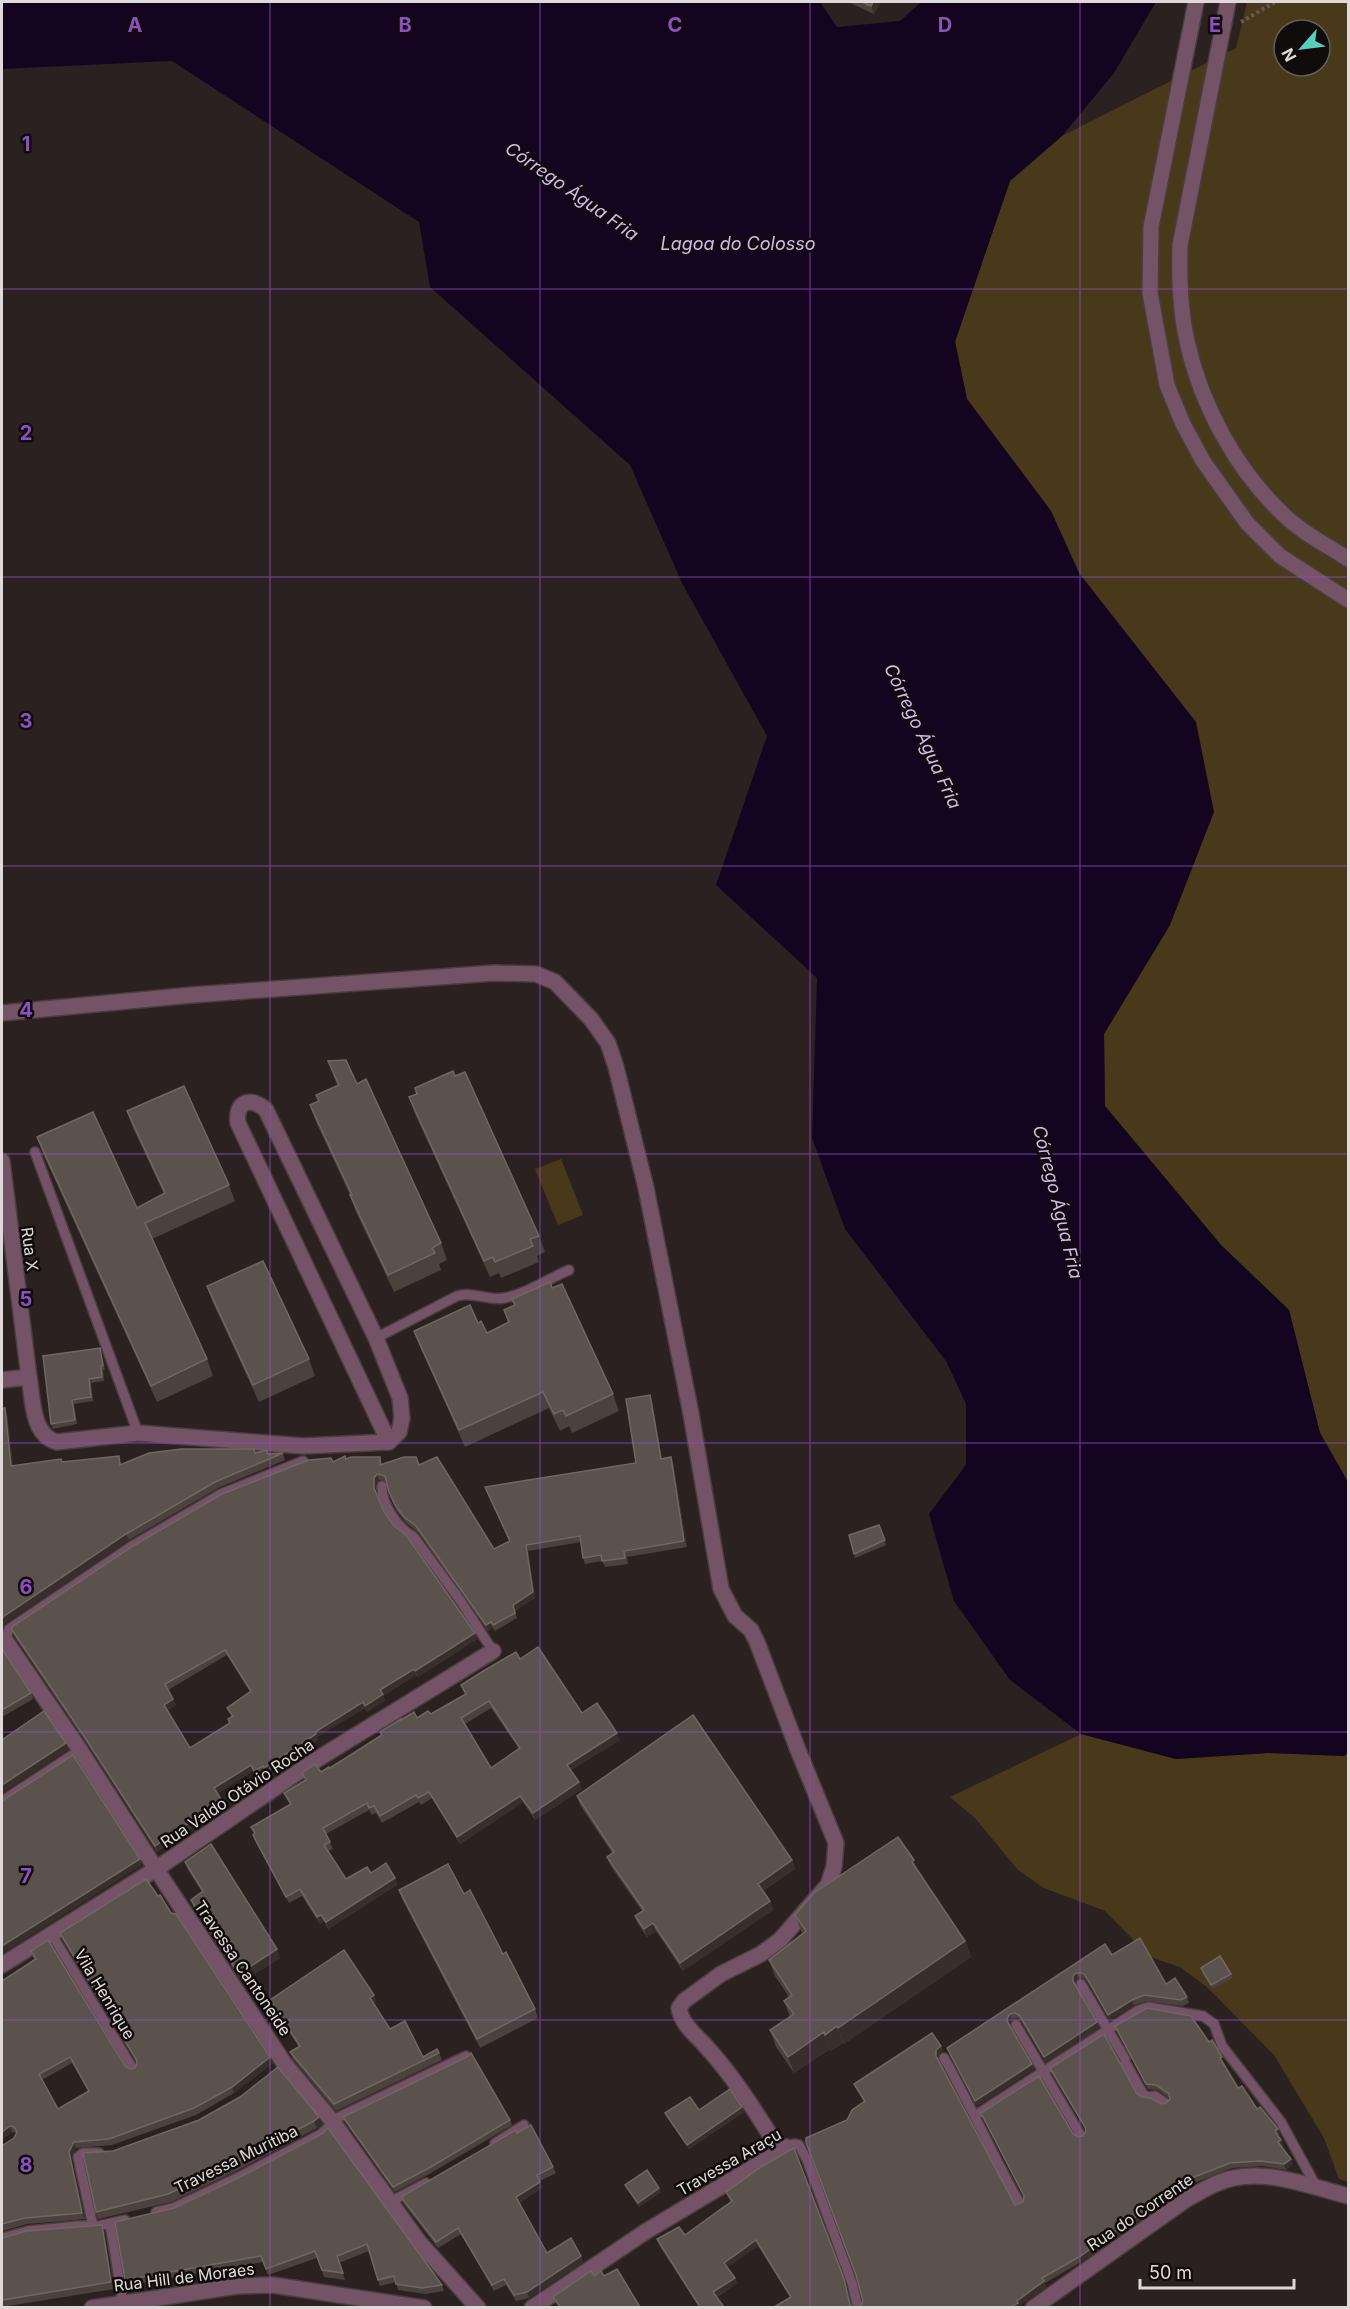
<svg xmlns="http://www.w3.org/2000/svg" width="1350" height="2309" viewBox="0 0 1350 2309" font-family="Inter,sans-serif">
<rect width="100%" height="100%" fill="#2c2121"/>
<g fill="#48391a" fill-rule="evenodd">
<path d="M1247 2H1348V1482L1320 1433 1289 1310 1221 1245 1105 1106 1104 1034 1170 925 1079 573 1051 511 967 399 955 341 1010 181 1062 136 1236 48ZM1284 30H1320V66H1284Z"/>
<polygon points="561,1159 583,1215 558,1225 535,1169"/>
<polygon points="1081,1734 1176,1759 1268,1753 1344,1756 1348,1753 1348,2182 1339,2179 1324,2138 1274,2055 1207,1987 1180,1967 1150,1957 1105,1911 1044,1888 1018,1870 975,1818 950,1797"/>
</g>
<polygon fill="#150420" points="2,2 820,2 837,27 900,21 921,2 1156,2 1114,73 1062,136 1010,181 955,342 967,399 1051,511 1079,573 1196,722 1214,812 1170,925 1104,1034 1105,1106 1221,1245 1289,1310 1320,1433 1348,1482 1348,1753 1344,1756 1268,1753 1176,1759 1081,1734 1010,1680 954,1601 929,1514 966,1465 966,1404 946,1361 845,1229 812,1138 817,978 716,885 767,736 682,583 630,465 430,287 419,222 172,61 2,69"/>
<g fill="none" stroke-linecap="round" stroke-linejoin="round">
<g stroke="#493e3e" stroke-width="12">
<g id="service">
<polyline points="35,1152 138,1433"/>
<path d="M376 1338 457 1296C473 1291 488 1301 504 1298 526 1294 548 1279 569 1270"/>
<path d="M382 1486C381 1503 398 1529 413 1536L460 1600 493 1651"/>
<polyline points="5,1640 9,1629 132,1546 221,1494 303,1461"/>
<polyline points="2,1801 80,1750"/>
<polyline points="52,1935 133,2069"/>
<polyline points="1081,1984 1125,2059 1125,2062 1143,2094 1147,2097 1155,2096 1165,2103"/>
<polyline points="1016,2025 1081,2136"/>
<path d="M944 2058C971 2106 993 2156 1020 2204"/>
<polyline points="976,2115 1137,2011 1148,2007 1203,2016 1214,2024 1222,2046 1281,2122 1317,2188"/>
<polyline points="495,2143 524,2125"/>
<polyline points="787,2147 794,2144 799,2145 807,2160 852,2283 858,2308"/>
<polyline points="390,2202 426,2183"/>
<polyline points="156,2212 173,2208 239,2177 321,2134 339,2117 466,2056"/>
<polyline points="110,2224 123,2303"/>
<polyline points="93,2226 78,2157 83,2153 99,2153"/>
<polyline points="2,2238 28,2231 77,2226 98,2226 125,2220"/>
</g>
</g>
<g stroke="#493e3e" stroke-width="18">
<g id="minor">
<path d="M2 1013 192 995 494 973 536 974 555 982 591 1019 608 1043 616 1067 646 1188 691 1414 721 1589 735 1616 751 1630 757 1642 798 1750 836 1843 834 1867 828 1885 780 1940 761 1954 721 1974 684 2001 679 2008C681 2022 692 2032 702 2042 733 2075 756 2112 780 2151"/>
<polyline points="2,1161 29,1377"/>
<path d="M2 1380 29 1377C33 1398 31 1435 57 1442L138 1433 303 1446 389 1442 399 1432 402 1418 400 1398 376 1338 266 1110C251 1096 235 1101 238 1123L389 1442"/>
<polyline points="2,1642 5,1640 80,1750 156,1869 284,2063 333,2122 419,2242 478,2308"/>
<polyline points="2,1965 156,1869 316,1760 493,1651"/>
<polyline points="92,2308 238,2286 273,2285 424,2308"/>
<polyline points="532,2308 645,2232 787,2147"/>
<path d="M1033 2308 1187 2199C1202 2191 1217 2181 1234 2178 1270 2170 1313 2187 1348 2196"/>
</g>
</g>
<g stroke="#493e3e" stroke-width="18">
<g id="tertiary">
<polyline points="1196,2 1151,227 1150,293 1167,385 1183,424 1203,461 1247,523 1280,556 1348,600"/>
<path d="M1228 2 1180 245C1179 277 1180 310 1187 341 1201 405 1236 470 1284 515 1302 533 1327 545 1348 559"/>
</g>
</g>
<polyline stroke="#635959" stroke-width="4" stroke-dasharray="3 3" stroke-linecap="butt" points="1241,22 1275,2"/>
<use href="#service" stroke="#755367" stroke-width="9"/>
<use href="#minor" stroke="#755367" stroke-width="15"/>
<use href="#tertiary" stroke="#755367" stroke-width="15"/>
</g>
<g fill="#4b413d" fill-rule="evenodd">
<polygon points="848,2 880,2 874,14"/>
<polygon points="328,1061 357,1084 441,1243 447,1260 439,1264 441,1270 394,1292 356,1212 350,1195 316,1122 310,1105 318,1101 316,1095 337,1085"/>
<polygon points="409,1097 539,1236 545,1252 537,1256 539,1262 501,1278 499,1273 490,1277 415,1114"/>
<polygon points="127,1111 229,1185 235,1201 152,1239 207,1359 213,1376 157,1402 43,1154 37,1137 137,1208 164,1194 133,1128"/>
<polygon points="207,1286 309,1359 315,1376 259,1402 213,1303"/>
<polygon points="504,1310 613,1394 619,1411 572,1433 569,1426 560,1431 549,1408 465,1447 420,1347 414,1331 478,1323 487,1333 508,1323"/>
<polygon points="100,1348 105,1370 103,1370 104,1381 91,1383 93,1401 74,1404 77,1424 53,1429 51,1424"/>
<path d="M650 1395 652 1401 662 1459 671 1457 673 1463 687 1547 627 1557 628 1564 605 1567 602 1561 585 1564 583 1558 581 1542 528 1551 535 1598 515 1611 517 1618 495 1631 493 1628 488 1631 418 1532 406 1523 397 1511 391 1498 386 1482 379 1480 376 1484V1494L384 1512 475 1633 477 1639 418 1677 416 1675 383 1696 385 1700 367 1712 365 1708 317 1737 318 1740 305 1748 307 1754 294 1763 291 1758 266 1774 265 1772 256 1777 253 1771 218 1793 223 1805 196 1823 197 1825 157 1852 88 1745 14 1636 12 1630 333 1462 346 1459 380 1457 382 1464 419 1465 494 1549 509 1541 485 1487 636 1463ZM227 1655 250 1692 227 1708 232 1717 228 1719 229 1723 190 1748 168 1710 176 1705 168 1690Z"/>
<polygon points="2,1408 7,1414 13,1466 62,1462 121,1462 121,1465 255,1453 268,1454 283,1453 285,1460 218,1488 129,1540 5,1623 2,1630"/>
<polygon points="879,1525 886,1545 855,1558 854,1554"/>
<polygon points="2,1649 31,1693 33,1699 2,1717"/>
<path d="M520 1659 582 1713 620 1740 571 1770 582 1789 535 1820 523 1802 460 1844 432 1798 421 1805 419 1802 382 1823 376 1813 372 1815 369 1810 326 1834 333 1849 328 1851 346 1879 371 1873 395 1878 397 1885 328 1929 324 1921 320 1924 302 1896 289 1903 255 1841 253 1835 254 1834 251 1827 290 1804 284 1793 305 1780 302 1773 321 1772 330 1768 381 1735 401 1720 431 1714 465 1694 461 1685ZM491 1708 519 1749 491 1768 465 1724Z"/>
<polygon points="577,1796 792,1860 795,1869 763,1891 770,1901 773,1910 683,1971 656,1931 647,1937 638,1924 635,1916 642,1911 610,1865 607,1857 612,1853 580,1805"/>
<polygon points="185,1862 280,1958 242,1982 194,1909 191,1900 202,1892 188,1870"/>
<polygon points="918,1872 965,1941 971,1957 844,2044 843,2043 831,2051 830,2049 794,2073 776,2047 770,2030 790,2017 784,2001 789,1997 775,1976 769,1960 803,1934 801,1931 795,1915"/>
<polygon points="399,1890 464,1894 503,1954 535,2009 538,2018 480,2048 402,1899"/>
<path d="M158 1896 171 1913 273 2063 234 2093 196 2115 112 2145 76 2148 71 2158 85 2219 27 2224 2 2231V2146L14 2138 17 2133 12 2132 2 2140V1981L34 1959 31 1951 125 2066 130 2069 135 2068 137 2063 62 1939 60 1933ZM72 2063 88 2091 58 2109 42 2080Z"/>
<polygon points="1105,1944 1112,1955 1166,1984 1187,1997 1189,2003 1183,2006 1146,2001 1134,2005 1110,2020 1087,1981 1084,1978 1078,1978 1075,1981 1075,1985 1099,2028 1046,2062 1021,2021 1017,2018 1012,2020 1009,2024 1032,2064 1034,2069 977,2106 947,2048"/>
<polygon points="1201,1968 1231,1974 1233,1978 1213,1989 1202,1973"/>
<polygon points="374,1995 376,2002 373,2004 390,2029 423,2057 439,2053 442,2060 336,2111 293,2059 290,2052 299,2047 272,2007 270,2000"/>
<polygon points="1115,2026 1224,2062 1223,2063 1238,2088 1278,2129 1280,2134 1278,2136 1281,2140 1283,2145 1281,2146 1293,2164 1286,2170 1262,2166 1232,2168 1174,2191 1175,2195 1081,2262 1045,2283 1046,2287 1019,2306 1020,2307 860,2307 863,2301 847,2120 864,2102 856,2089 854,2084 943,2051 938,2055 938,2059 1015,2205 1023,2202 1024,2197 981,2113 1073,2134 1078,2137 1083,2136 1086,2130 1052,2074 1050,2068 1137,2094 1142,2097 1162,2104 1166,2103 1170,2099 1158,2090 1148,2089 1117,2032"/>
<polygon points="240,2097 322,2124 317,2128 236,2171 171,2202 98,2219 96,2212 113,2151 199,2120"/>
<polygon points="742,2107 744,2112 689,2149 667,2117 665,2113"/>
<polygon points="343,2117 510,2120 512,2125 431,2173 395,2192 345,2122"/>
<polygon points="517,2133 553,2167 556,2173 540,2181 542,2188 519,2203 547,2253 581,2256 583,2262 529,2298 516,2301 506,2285 494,2291 461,2234 438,2248 403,2203 401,2197"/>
<polygon points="240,2177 442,2285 444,2291 425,2294 398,2290 396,2282 380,2286 369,2251 339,2263 345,2280 324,2277 317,2258 268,2275 263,2262 127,2286 125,2280 174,2208"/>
<polygon points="625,2185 661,2192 639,2207 627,2189"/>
<polygon points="726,2192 846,2285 851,2306 790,2297 758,2246 727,2267 737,2283 717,2297 724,2307 699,2307 659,2245 657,2239 685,2235 731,2202"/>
<polygon points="102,2225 104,2231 114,2289 2,2307 2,2238"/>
</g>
<g fill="#382e2b">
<polygon points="873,2 880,2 874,14 871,6"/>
<polygon points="650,1395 652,1401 663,1465 661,1459"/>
<polygon points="5,1408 7,1414 14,1472 11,1466"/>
<polygon points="671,1457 673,1463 687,1547 684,1541"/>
<polygon points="377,1474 379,1480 376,1484 376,1494 374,1488 374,1478"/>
<polygon points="126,1534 129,1540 5,1623 2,1630 2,1620 3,1617"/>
<polygon points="526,1545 528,1551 535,1598 515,1611 517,1618 513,1605"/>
<polygon points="491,1622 493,1628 488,1631 486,1625"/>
<polygon points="475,1633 477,1639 418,1677 415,1671"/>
<polygon points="414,1669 416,1675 383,1696 385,1700 367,1712 365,1706 380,1690"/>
<polygon points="173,1699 176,1705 167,1711 164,1705"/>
<polygon points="363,1702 365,1708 317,1737 318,1740 305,1748 307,1754 294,1763 292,1757 302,1743 315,1732"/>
<polygon points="617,1733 620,1740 570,1771 567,1765"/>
<polygon points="66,1743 68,1750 2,1793 2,1785"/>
<polygon points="289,1752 291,1758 266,1774 264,1768"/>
<polygon points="251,1765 253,1771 217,1794 214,1788"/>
<polygon points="579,1782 582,1789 535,1820 533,1813"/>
<polygon points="520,1796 523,1802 460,1844 457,1837"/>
<polygon points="221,1799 223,1805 196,1823 197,1825 157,1852 155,1846 194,1818"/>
<polygon points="140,1859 142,1865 2,1954 2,1946"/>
<polygon points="792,1860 795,1869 761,1892 758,1884"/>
<polygon points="914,1860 920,1877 912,1862"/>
<polygon points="395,1878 397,1885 328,1929 326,1922"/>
<polygon points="770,1901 773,1910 683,1971 680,1963"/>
<polygon points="321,1915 324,1921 320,1924 317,1917"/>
<polygon points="653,1923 656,1931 647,1937 644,1929"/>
<polygon points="965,1941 971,1957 844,2044 838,2028"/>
<polygon points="277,1949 280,1958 242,1982 239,1974"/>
<polygon points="1076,1973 1078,1978 1075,1981 1075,1987 1073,1981 1073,1976"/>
<polygon points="374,1995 376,2002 372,2005 370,1998"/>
<polygon points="1132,2000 1134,2005 1110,2020 1108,2015"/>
<polygon points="1010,2014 1012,2020 1009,2024 1010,2028 1007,2019"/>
<polygon points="1097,2022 1099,2028 1046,2062 1044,2057"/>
<polygon points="837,2026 843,2043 831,2051 825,2035"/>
<polygon points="824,2032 830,2049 794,2073 788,2057"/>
<polygon points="941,2046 943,2051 938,2055 938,2061 936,2056 936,2050"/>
<polygon points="270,2057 273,2063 234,2093 232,2087"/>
<polygon points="1032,2064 1034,2069 977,2106 975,2101"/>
<polygon points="742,2107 744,2112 689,2149 687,2145"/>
<polygon points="319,2117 322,2124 317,2128 314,2121"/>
<polygon points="10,2126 12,2132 2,2140 2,2132"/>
<polygon points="1278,2129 1280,2134 1277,2137 1275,2131"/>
<polygon points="1281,2140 1283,2145 1280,2148 1278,2142"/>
<polygon points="74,2142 76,2148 71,2158 85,2219 82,2213 69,2152"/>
<polygon points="1291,2159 1293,2164 1286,2170 1284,2164"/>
<polygon points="540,2182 542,2188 518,2203 516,2197"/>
<polygon points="659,2188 661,2192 639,2207 638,2203"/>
<polygon points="1173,2190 1175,2195 1081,2262 1079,2257"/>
<polygon points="102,2225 104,2231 114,2289 111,2282"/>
<polygon points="756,2240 758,2246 726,2268 724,2263"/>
<polygon points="581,2256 583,2262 529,2298 527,2292"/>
<polygon points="735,2278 737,2283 715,2297 713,2292"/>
<polygon points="1044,2281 1046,2287 1019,2306 1020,2307 1011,2307 1017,2301"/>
</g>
<g fill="#5b524e" stroke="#706763" stroke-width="1.5" fill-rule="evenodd">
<polygon points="862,2 873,2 871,6"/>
<polygon points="346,1060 357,1084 366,1079 441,1243 432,1248 435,1253 388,1275 350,1195 352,1195 310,1105 319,1101 316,1095 339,1085 328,1061"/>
<polygon points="453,1071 455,1076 465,1072 539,1236 530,1239 533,1246 495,1262 493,1257 484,1261 409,1097 417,1094 415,1088"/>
<polygon points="184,1086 229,1185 145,1223 207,1359 151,1386 37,1137 93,1112 137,1208 165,1193 127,1111"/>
<polygon points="263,1261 309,1359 253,1385 207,1286"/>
<polygon points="550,1282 552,1288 562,1284 613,1394 566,1416 563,1410 554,1414 543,1392 459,1430 414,1331 470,1305 478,1323 481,1321 487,1333 509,1322 504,1310 515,1305 512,1299"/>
<polygon points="100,1348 103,1365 101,1366 102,1377 89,1379 91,1397 72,1400 75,1420 51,1424 43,1356"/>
<path d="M650 1395 661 1459 671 1457 684 1541 624 1551 625 1558 602 1561 601 1555 583 1558 580 1536 526 1545 533 1592 513 1605 515 1613 493 1625 491 1622 486 1625 416 1526 404 1517 395 1505 389 1492 385 1476 377 1474 374 1478V1488L384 1512 394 1526 406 1535 475 1633 415 1671 414 1669 380 1690 383 1694 365 1706 363 1702 315 1732 316 1734 302 1743 305 1748 292 1757 289 1752 264 1768 263 1766 254 1771 251 1765 214 1788 221 1799 194 1818 195 1819 155 1846 86 1739 12 1630V1627L133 1546 222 1494 309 1460 331 1458 333 1462 345 1456 346 1459 351 1457H380V1465L404 1457H416L419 1465 437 1457 494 1549 510 1541 485 1487 636 1463 626 1399ZM225 1650 251 1691 227 1708 233 1716 228 1719 230 1723 190 1748 164 1705 173 1699 165 1684Z"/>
<polygon points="2,1408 5,1408 11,1466 61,1459 62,1462 119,1456 120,1465 149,1453 182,1449 254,1449 255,1453 267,1450 268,1454 283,1453 215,1482 126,1534 3,1617 2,1620"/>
<polygon points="879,1525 885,1540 854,1554 849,1535"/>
<path d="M538 1647 582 1713 597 1703 617 1733 567 1765 579 1782 533 1813 520 1796 457 1837 429 1792 418 1798 416 1795 380 1816 374 1806 369 1808 367 1803 323 1828 330 1842 324 1845 346 1879 367 1867 371 1873 386 1863 395 1878 326 1922 321 1915 317 1917 300 1889 286 1897 253 1835 255 1833 251 1827 291 1804 284 1793 306 1780 302 1773 315 1764 321 1772 329 1767 330 1768 382 1735 380 1732 401 1719V1720L414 1712 417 1718 428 1711 431 1714 466 1694 461 1685 485 1670 516 1652 520 1659ZM489 1701 520 1748 491 1768 461 1718Z"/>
<polygon points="2,1649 31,1693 2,1710"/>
<polygon points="44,1711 66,1743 2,1785 2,1740"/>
<polygon points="693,1715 792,1860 758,1884 770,1901 680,1963 653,1923 644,1929 635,1916 644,1910 607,1857 614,1852 577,1796"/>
<polygon points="73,1755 140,1859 2,1946 2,1801"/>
<polygon points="898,1837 914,1860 912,1862 965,1941 838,2028 837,2026 825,2035 824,2032 788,2057 770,2030 794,2014 784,2001 792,1995 769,1960 806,1931 795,1915 814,1893"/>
<polygon points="211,1844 277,1949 239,1974 191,1900 203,1891 185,1862"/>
<polygon points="448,1864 464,1894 470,1890 503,1954 506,1952 535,2009 477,2039 399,1890"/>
<path d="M146 1879 158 1896 160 1895 171 1913 176 1914 270 2057 232 2087 194 2108 109 2139 74 2142 69 2152 82 2213 25 2218 2 2224V2146L14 2138 17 2132 14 2127 10 2126 2 2132V1981L36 1959 31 1951 48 1940 125 2066 130 2069 135 2068 137 2063 136 2059 60 1933ZM70 2057 89 2091 58 2109 39 2074Z"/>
<polygon points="1140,1938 1166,1984 1175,1978 1187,1997 1181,2000 1144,1995 1132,2000 1108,2015 1085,1975 1082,1973 1076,1973 1073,1976 1073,1981 1097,2022 1044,2057 1020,2016 1015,2013 1010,2014 1007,2019 1008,2023 1032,2064 975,2101 947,2048 1105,1944 1112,1955"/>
<polygon points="344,1950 374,1995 370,1998 390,2029 405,2021 423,2057 437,2049 439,2053 334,2104 290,2052 300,2046 270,2000"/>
<polygon points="1220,1956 1231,1974 1211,1985 1201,1968"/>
<polygon points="1147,2008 1191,2016 1209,2042 1212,2040 1222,2057 1220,2058 1238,2088 1242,2086 1257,2109 1260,2107 1278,2129 1275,2131 1281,2140 1278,2142 1291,2159 1284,2164 1260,2161 1230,2163 1171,2186 1173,2190 1151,2206 1079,2257 1042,2278 1044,2281 1017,2301 1018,2303 1011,2307 860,2307 863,2301 856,2275 806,2142 806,2138 847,2120 852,2110 865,2101 854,2084 932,2033 941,2046 936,2050 936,2056 1015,2205 1023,2202 1024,2196 981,2113 1039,2076 1073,2134 1078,2137 1083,2136 1086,2131 1085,2127 1050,2068 1104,2034 1137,2094 1142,2097 1151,2098 1162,2104 1166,2103 1170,2099 1169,2094 1156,2085 1146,2084 1115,2026"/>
<polygon points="471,2053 510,2120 429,2168 393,2187 343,2117 467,2057"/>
<polygon points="278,2067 319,2117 314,2121 233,2164 168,2194 96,2212 83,2153 113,2151 199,2120 240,2097"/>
<polygon points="730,2089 742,2107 687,2145 665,2113 690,2097 699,2110"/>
<polygon points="531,2125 553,2167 537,2175 540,2182 516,2197 547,2253 571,2238 581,2256 527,2292 514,2295 504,2279 492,2285 458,2228 436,2242 401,2197 516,2130 517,2133"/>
<polygon points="328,2128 442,2285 422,2288 396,2284 394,2276 378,2280 367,2244 337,2256 343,2273 322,2270 315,2251 266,2269 261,2256 125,2280 115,2222 174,2208 240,2177 322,2134"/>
<polygon points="794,2148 844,2279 850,2305 852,2307 774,2307 791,2297 756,2240 724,2263 735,2278 713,2292 724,2307 700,2307 657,2239 679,2227 685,2235 732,2201 726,2192 761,2167"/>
<polygon points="647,2170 659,2188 638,2203 625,2185"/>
<polygon points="102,2225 111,2282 2,2300 2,2238 27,2231"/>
<polygon points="617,2269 640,2307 560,2307 553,2297 591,2271 594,2276 601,2271 604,2276"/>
</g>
<path fill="none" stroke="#8f4fc4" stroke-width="1.5" stroke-opacity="0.55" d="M270 2V2308M540 2V2308M810 2V2308M1080 2V2308M2 289H1348M2 577H1348M2 866H1348M2 1154H1348M2 1443H1348M2 1732H1348M2 2020H1348"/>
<g text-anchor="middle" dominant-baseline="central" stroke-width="5" stroke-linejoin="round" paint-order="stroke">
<g font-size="16" fill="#e0d9d9" stroke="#110c0c">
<text transform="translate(30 1249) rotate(82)">Rua X</text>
<text transform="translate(237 1793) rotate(-34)">Rua Valdo Otávio Rocha</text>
<text transform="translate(243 1968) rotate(56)">Travessa Cantoneide</text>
<text transform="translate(105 1994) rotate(59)">Vila Henrique</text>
<text transform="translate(236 2159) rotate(-26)">Travessa Muritiba</text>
<text transform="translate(729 2162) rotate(-30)">Travessa Araçu</text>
<text transform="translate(1140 2212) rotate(-34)">Rua do Corrente</text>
<text transform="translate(184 2277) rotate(-7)">Rua Hill de Moraes</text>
</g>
<g font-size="18" font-style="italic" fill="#d8b6f1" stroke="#110c0c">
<text transform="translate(572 191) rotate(35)">Córrego Água Fria</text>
<text x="738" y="243">Lagoa do Colosso</text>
<text transform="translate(923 736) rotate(65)">Córrego Água Fria</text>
<text transform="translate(1058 1202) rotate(76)">Córrego Água Fria</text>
</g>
</g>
<g font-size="20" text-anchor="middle" font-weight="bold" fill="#8f4fc4" stroke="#110c0c" stroke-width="5" stroke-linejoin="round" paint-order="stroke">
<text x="135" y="32">A</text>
<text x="405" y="32">B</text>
<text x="675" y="32">C</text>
<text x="945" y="32">D</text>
<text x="1215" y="32">E</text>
<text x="26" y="151">1</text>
<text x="26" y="440">2</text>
<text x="26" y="728">3</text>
<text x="26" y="1017">4</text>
<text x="26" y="1306">5</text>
<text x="26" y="1594">6</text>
<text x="26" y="1883">7</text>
<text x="26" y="2172">8</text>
</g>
<rect width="1350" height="2309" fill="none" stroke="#e0d9d9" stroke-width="6"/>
<g transform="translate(1302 48) rotate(242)"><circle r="28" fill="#110c0c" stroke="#645e5e" stroke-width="1.5"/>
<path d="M0-4.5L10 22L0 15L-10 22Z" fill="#5acebc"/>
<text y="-9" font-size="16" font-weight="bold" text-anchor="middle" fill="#e0d9d9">N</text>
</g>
<path d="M1140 2279v9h154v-9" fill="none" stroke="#e0d9d9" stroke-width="3"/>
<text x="1149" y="2279" font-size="18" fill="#e0d9d9" stroke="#110c0c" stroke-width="4.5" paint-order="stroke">50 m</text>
</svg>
